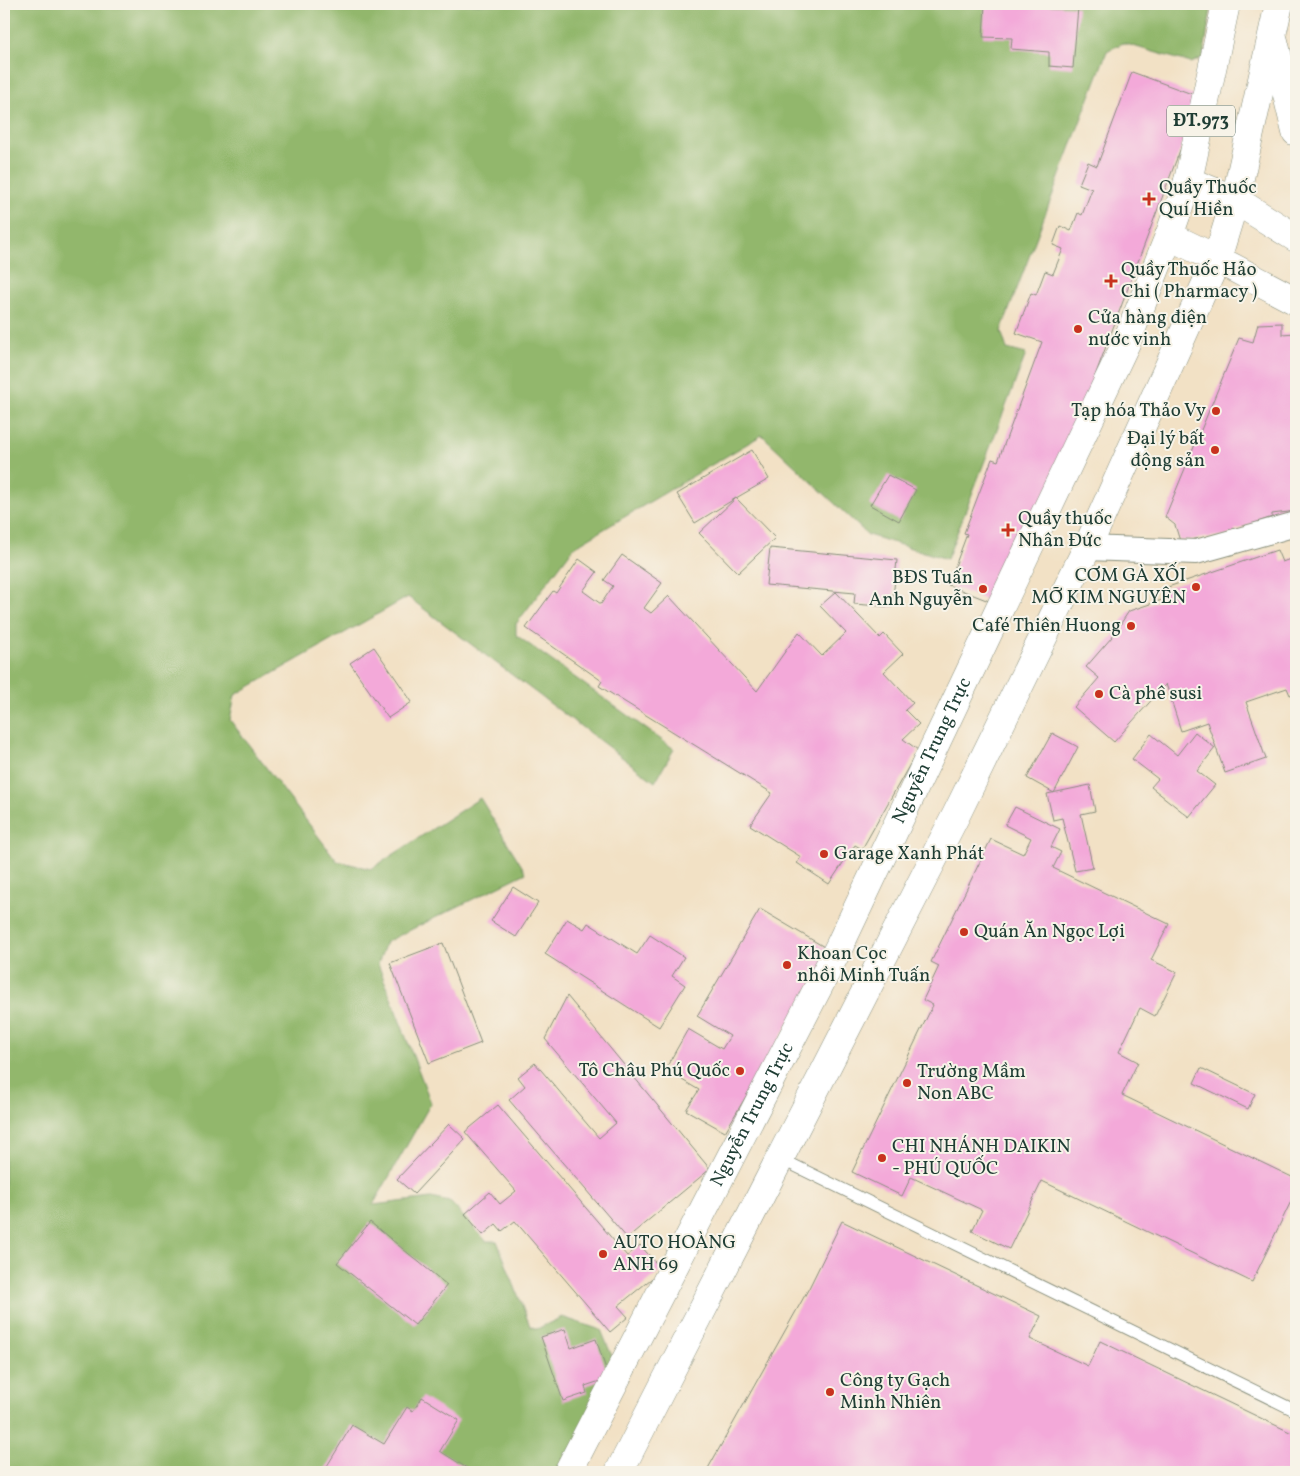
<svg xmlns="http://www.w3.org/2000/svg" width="1300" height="1476" viewBox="0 0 1300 1476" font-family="Vollkorn,serif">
<rect width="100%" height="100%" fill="#f7f3e8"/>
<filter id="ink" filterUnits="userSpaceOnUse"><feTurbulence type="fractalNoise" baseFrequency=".02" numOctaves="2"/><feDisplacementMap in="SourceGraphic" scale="10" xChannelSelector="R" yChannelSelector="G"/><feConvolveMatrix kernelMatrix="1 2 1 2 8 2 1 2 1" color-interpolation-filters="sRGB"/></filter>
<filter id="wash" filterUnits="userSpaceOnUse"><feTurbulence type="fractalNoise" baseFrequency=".0096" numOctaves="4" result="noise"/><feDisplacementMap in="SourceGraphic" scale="20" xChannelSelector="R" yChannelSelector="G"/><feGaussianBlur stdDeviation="1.12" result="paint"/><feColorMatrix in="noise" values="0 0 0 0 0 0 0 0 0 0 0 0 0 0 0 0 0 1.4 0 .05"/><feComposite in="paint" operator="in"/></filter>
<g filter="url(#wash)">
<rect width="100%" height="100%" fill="#f2e1c5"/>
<polygon fill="#92b76c" stroke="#587a50" points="4,4 1212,4 1203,58 1191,63 1123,43 1107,51 1001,331 1007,349 1026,354 947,559 868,535 762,435 574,547 516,624 516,635 674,749 655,782 408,597 235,695 230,720 337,861 371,869 480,798 526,873 386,942 378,964 431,1103 373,1205 431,1198 450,1202 486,1241 497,1241 530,1326 537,1329 562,1317 601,1330 617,1368 566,1472 149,1472 138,1469 135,1472 4,1472"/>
<g id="blocks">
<g fill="#f3a9d9">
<polygon points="985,4 1025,4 1078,7 1073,68 1049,66 1049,52 1011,49 1012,38 983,37"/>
<polygon points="1132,72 1200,97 1055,482 994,603 948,585 967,534 964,533 992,459 998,461 1042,342 1016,333 1031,293 1036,295 1045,271 1053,274 1063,249 1053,245 1060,226 1071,231 1078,213 1082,215 1092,189 1079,184 1088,162 1097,166"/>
<polygon points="1282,323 1282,334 1296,333 1296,511 1272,514 1272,517 1235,530 1235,534 1180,541 1175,525 1165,517 1239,338 1253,342 1258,324"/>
<polygon points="752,450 769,479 736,498 775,538 738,573 699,533 736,498 695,523 677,494"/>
<polygon points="888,475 916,490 899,521 870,505"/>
<polygon points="770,548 897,560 892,607 854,604 855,593 766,585"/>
<polygon points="1277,550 1282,562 1296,557 1296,693 1290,695 1287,688 1246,702 1266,759 1225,773 1207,722 1181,731 1166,684 1114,742 1074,707 1099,678 1086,667 1112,637 1129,611 1165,599 1162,589"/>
<polygon points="622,555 662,583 644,608 651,613 669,596 757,691 799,632 822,656 846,633 820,606 836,592 880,638 884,634 903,654 884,672 913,703 905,710 919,724 903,739 918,750 862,849 855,845 829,884 797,863 801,857 750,825 772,793 599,686 602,681 526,628 553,591 556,593 579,559 597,572 583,591 601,604 613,586 604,580"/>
<polygon points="374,647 412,702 388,718 350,663"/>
<polygon points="1195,732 1215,748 1197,771 1215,785 1189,817 1151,787 1158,779 1132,759 1151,734 1177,755"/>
<polygon points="1052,733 1078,747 1054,793 1027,778"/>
<polygon points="1090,785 1095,811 1081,814 1093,868 1075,871 1062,818 1053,820 1047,794"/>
<polygon points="1015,807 1060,829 1051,847 1061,852 1053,868 1169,924 1151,960 1177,972 1155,1016 1140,1008 1119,1052 1138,1062 1122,1095 1296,1179 1296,1191 1252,1282 1042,1181 1009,1249 972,1231 982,1210 911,1177 902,1196 852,1172 933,1005 923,1000 939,966 931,962 991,839 1023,854 1031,838 1005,825"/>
<polygon points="513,887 538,903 516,937 491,921"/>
<polygon points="760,909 831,951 725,1132 686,1110 699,1090 665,1070 688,1029 722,1049 730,1036 697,1016"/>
<polygon points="567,919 584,929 588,923 637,954 650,935 684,957 672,976 685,985 659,1027 545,954"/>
<polygon points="443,943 481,1043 429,1063 390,963"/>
<polygon points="567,996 710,1169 627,1238 509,1100 525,1086 518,1077 535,1063 599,1138 616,1123 545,1039"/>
<polygon points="1201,1068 1255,1094 1248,1109 1194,1083"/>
<polygon points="498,1105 627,1256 640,1245 662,1270 618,1306 628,1317 610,1332 515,1221 502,1231 496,1224 483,1235 465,1214 490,1192 500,1204 516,1191 465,1132"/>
<polygon points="449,1124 465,1139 414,1194 397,1179"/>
<polygon points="842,1221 1041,1316 1030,1339 1088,1366 1100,1341 1296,1435 1296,1456 1288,1472 706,1472 809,1288"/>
<polygon points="370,1222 447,1285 415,1325 337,1263"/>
<polygon points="565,1329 571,1348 596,1339 609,1378 585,1386 587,1393 563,1401 541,1337"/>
<polygon points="422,1397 459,1420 440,1451 470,1470 469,1472 324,1471 352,1425 384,1444 407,1407 413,1411"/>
</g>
</g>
</g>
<g filter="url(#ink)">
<use href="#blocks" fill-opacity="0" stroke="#888f7c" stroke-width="1"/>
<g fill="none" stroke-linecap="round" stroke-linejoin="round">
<g stroke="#888f7c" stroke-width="13">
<polyline id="service" points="779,1158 1296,1411"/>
</g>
<g stroke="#888f7c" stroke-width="26">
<polyline id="minor" points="1087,548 1196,552 1296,524"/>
</g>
<g stroke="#888f7c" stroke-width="29">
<g id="primary">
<polyline points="1274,41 1296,132"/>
<polyline points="1188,181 1235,200 1296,238"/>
<polyline points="1169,236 1217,259 1296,301"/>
<path id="s1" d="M568 1472 838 949 1126 343 1169 236 1188 181 1226 4"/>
<polyline points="619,1472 956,815 1087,548 1217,259 1235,200 1279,4"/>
</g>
</g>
<use href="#service" stroke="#fff" stroke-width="11"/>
<use href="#minor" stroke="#fff" stroke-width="24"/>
<use href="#primary" stroke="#fff" stroke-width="28"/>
</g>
</g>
<g fill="#c8321e" stroke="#f7f3e8" stroke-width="2">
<path d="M1146.5 191.5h5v5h5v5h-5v5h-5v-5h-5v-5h5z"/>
<path d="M1108.5 273.5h5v5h5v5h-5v5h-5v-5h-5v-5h5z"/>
<circle cx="1078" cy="329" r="5"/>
<circle cx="1216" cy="411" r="5"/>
<circle cx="1215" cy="450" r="5"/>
<path d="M1005.5 522.5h5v5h5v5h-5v5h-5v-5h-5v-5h5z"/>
<circle cx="1196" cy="587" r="5"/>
<circle cx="983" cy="589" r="5"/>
<circle cx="1131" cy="626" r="5"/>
<circle cx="1099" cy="694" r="5"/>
<circle cx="824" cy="854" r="5"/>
<circle cx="964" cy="932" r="5"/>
<circle cx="787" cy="965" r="5"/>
<circle cx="740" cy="1071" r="5"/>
<circle cx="907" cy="1083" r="5"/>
<circle cx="882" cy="1158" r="5"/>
<circle cx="603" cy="1254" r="5"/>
<circle cx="830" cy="1392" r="5"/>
</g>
<g text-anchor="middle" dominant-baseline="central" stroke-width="4" stroke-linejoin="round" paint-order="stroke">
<rect fill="#f7f3e8" stroke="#60746a" stroke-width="1" x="1167" y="105.5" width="68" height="31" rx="4"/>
<g font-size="18" font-weight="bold" fill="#1f3d34">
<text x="1201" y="121">ĐT.973</text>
</g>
<g font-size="19" fill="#1f3d34" stroke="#f7f3e8" text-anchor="start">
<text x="1159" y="188">Quầy Thuốc<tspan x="1159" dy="22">Quí Hiền</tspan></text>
<text x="1121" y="270">Quầy Thuốc Hảo<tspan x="1121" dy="22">Chi ( Pharmacy )</tspan></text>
<text x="1088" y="318">Cửa hàng điện<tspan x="1088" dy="22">nước vinh</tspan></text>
<text x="1206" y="411" text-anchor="end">Tạp hóa Thảo Vy</text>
<text x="1205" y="439" text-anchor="end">Đại lý bất<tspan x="1205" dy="22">động sản</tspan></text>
<text x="1018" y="519">Quầy thuốc<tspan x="1018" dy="22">Nhân Đức</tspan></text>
<text x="1186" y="576" text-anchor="end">CƠM GÀ XỐI<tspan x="1186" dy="22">MỠ KIM NGUYÊN</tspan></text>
<text x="973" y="578" text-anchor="end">BĐS Tuấn<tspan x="973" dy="22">Anh Nguyễn</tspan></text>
<text x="1121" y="626" text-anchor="end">Café Thiên Huong</text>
<text x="1109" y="694">Cà phê susi</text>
<text x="834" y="854">Garage Xanh Phát</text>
<text x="974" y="932">Quán Ăn Ngọc Lợi</text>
<text x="797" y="954">Khoan Cọc<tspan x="797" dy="22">nhồi Minh Tuấn</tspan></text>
<text x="730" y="1071" text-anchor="end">Tô Châu Phú Quốc</text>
<text x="917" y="1072">Trường Mầm<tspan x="917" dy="22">Non ABC</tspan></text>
<text x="892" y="1147">CHI NHÁNH DAIKIN<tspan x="892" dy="22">- PHÚ QUỐC</tspan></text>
<text x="613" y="1243">AUTO HOÀNG<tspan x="613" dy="22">ANH 69</tspan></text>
<text x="840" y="1381">Công ty Gạch<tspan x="840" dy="22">Minh Nhiên</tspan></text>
</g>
<g font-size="19" fill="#1f3d34" stroke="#f7f3e8">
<text stroke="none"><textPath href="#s1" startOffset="808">Nguyễn Trung Trực</textPath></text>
<text stroke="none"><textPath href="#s1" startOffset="402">Nguyễn Trung Trực</textPath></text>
</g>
</g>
<rect width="1300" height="1476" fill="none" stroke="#f7f3e8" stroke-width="20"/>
</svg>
